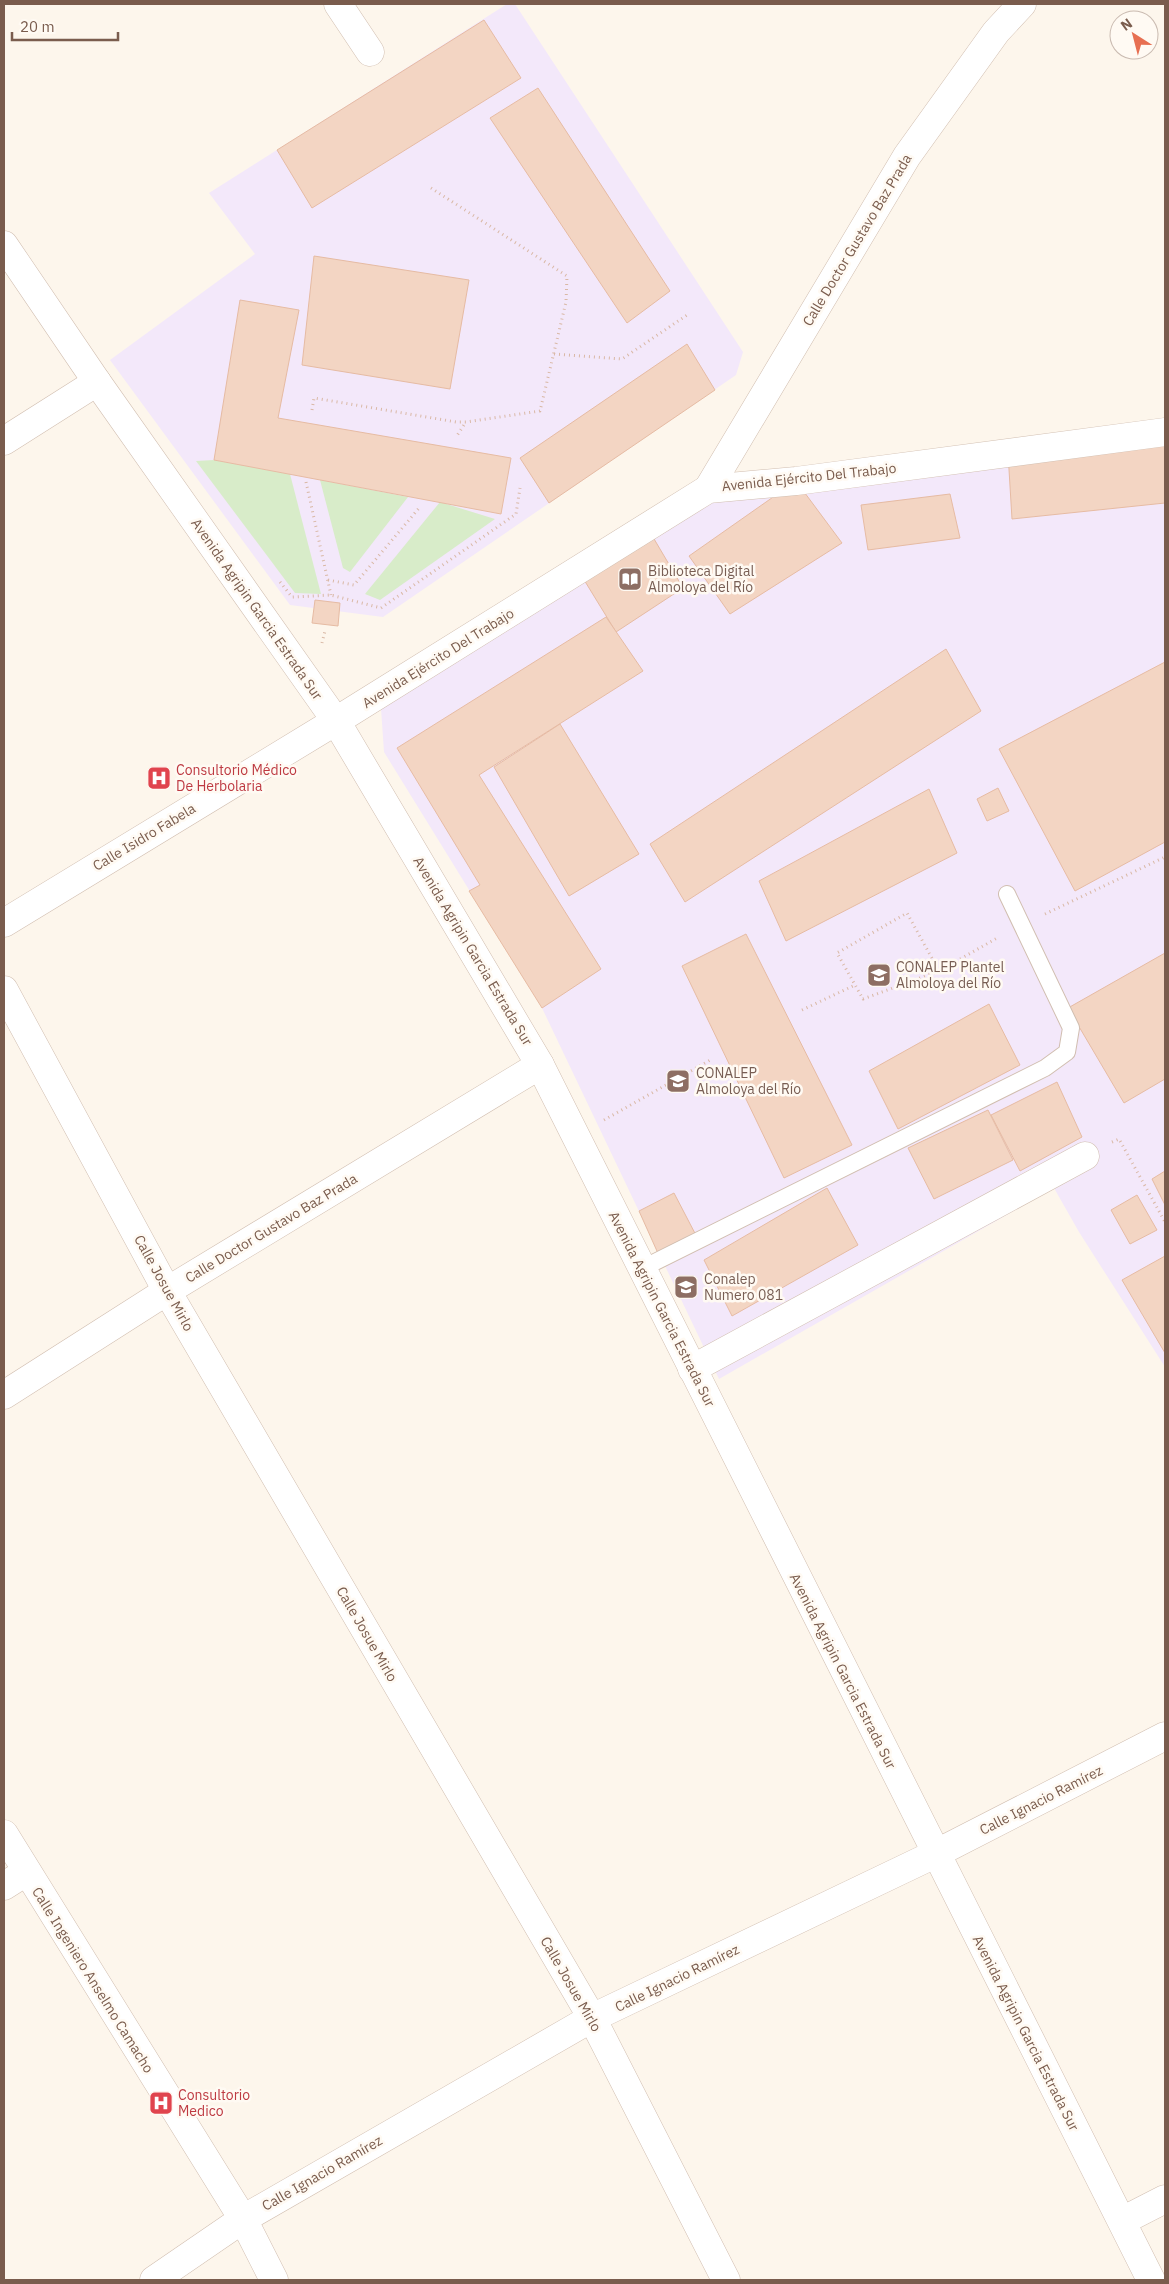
<svg xmlns="http://www.w3.org/2000/svg" width="1169" height="2284" viewBox="0 0 1169 2284" font-family="'IBM Plex Sans',sans-serif">
<rect width="100%" height="100%" fill="#fdf6ec"/>
<g fill="#f3e8fa">
<polygon points="507,4 515,4 743,352 736,375 383,617 290,605 110,360 255,254 209,193"/>
<polygon points="1165,432 1165,1367 1079,1232 1054,1188 719,1379 542,1008 384,752 380,694 708,489"/>
</g>
<g fill="#d8ecc9">
<polygon points="214,460 290,474 321,594 295,593 196,461"/>
<polygon points="320,480 408,497 350,572 343,568"/>
<polygon points="440,502 495,519 380,600 365,594"/>
</g>
<g fill="#f3d5c3" stroke="#e6bba3">
<polygon points="484,20 521,78 312,208 277,150"/>
<polygon points="538,88 670,291 627,323 490,118"/>
<polygon points="314,256 469,280 450,389 302,365"/>
<polygon points="240,300 299,310 278,418 511,458 501,514 214,460"/>
<polygon points="687,344 715,390 549,503 520,458"/>
<polygon points="1165,432 1165,503 1012,519 1008,453"/>
<polygon points="796,481 842,543 730,614 689,556"/>
<polygon points="950,494 960,538 868,550 861,505"/>
<polygon points="647,527 683,588 616,632 578,570"/>
<polygon points="315,600 340,603 338,626 312,623"/>
<polygon points="606,617 643,671 479,775 601,969 542,1008 469,891 480,885 397,748"/>
<polygon points="946,649 981,711 685,902 650,844"/>
<polygon points="1165,662 1165,842 1075,891 999,749"/>
<polygon points="560,724 639,854 569,896 494,767"/>
<polygon points="998,788 1009,811 987,821 977,799"/>
<polygon points="929,789 957,853 786,941 759,881"/>
<polygon points="746,934 852,1145 784,1178 682,966"/>
<polygon points="1165,953 1165,1079 1124,1103 1068,1008"/>
<polygon points="989,1004 1020,1065 898,1129 869,1071"/>
<polygon points="1057,1082 1082,1137 1020,1171 991,1115"/>
<polygon points="988,1110 1013,1160 934,1199 908,1148"/>
<polygon points="1165,1171 1165,1205 1152,1179"/>
<polygon points="827,1188 858,1245 732,1316 704,1260"/>
<polygon points="674,1193 699,1241 661,1260 639,1211"/>
<polygon points="1137,1195 1157,1230 1130,1244 1111,1210"/>
<polygon points="1165,1256 1165,1353 1122,1280"/>
</g>
<g fill="none" stroke-linecap="round" stroke-linejoin="round">
<g stroke="#d1beb0" stroke-width="18">
<polyline id="lane" points="641,1269 1045,1068 1067,1052 1071,1028 1007,894"/>
</g>
<g stroke="#d1beb0" stroke-width="29">
<g id="street">
<polyline points="338,4 370,52"/>
<polyline points="4,245 97,382 336,721 540,1065 1151,2280"/>
<polyline points="4,441 97,382"/>
<polyline points="708,489 907,156 996,32 1022,4"/>
<polyline points="4,923 336,721 708,489 796,481 1165,432"/>
<polyline points="4,990 167,1291 592,2018 726,2280"/>
<polyline points="692,1369 1085,1156"/>
<polyline points="4,1395 167,1291 540,1065"/>
<polyline points="4,1834 243,2219 274,2280"/>
<polyline points="4,1886 26,1872"/>
<polyline points="1122,2221 1165,2199"/>
<polyline points="154,2280 243,2219 592,2018 935,1854 1165,1736"/>
</g>
</g>
<g stroke="#d9b8a5" stroke-width="3" stroke-dasharray="1 4" stroke-linecap="butt">
<polyline points="431,188 567,276 566,302 540,411 466,422"/>
<polyline points="554,354 622,359 687,315"/>
<polyline points="312,410 314,398 456,422 466,422 456,437"/>
<polyline points="306,482 331,595"/>
<polyline points="328,580 354,585 420,507"/>
<polyline points="280,582 292,597 331,595 381,608 516,514 520,488"/>
<polyline points="322,643 325,631"/>
<polyline points="1045,914 1165,857"/>
<polyline points="939,971 863,999 837,953 907,913 939,971 999,937"/>
<polyline points="802,1010 855,985"/>
<polyline points="604,1120 712,1059"/>
<polyline points="1112,1142 1119,1139 1165,1222"/>
</g>
<use href="#lane" stroke="#fff" stroke-width="16"/>
<use href="#street" stroke="#fff" stroke-width="28"/>
</g>
<defs>
<g id="library-square" transform="scale(1.25)"><rect x="-9" y="-9" width="18" height="18" rx="4" fill="#8d6e63" stroke="#fffaf3"/><path d="M-6-4Q-3-5.5-.7-3.5V5Q-3 3-6 4ZM6-4Q3-5.5 .7-3.5V5Q3 3 6 4Z" fill="#fff"/></g>
<g id="hospital-square" transform="scale(1.25)"><rect x="-9" y="-9" width="18" height="18" rx="4" fill="#e0444e" stroke="#fffaf3"/><path d="M-5-5h3v3.5h4V-5h3V5h-3V1.5h-4V5h-3Z" fill="#fff"/></g>
<g id="school-square" transform="scale(1.25)"><rect x="-9" y="-9" width="18" height="18" rx="4" fill="#8d6e63" stroke="#fffaf3"/><path d="M0-5L7-2L0 1L-7-2ZM-4 1L0 2.5L4 1V4Q0 6-4 4Z" fill="#fff"/></g>
</defs>
<g fill-rule="evenodd">
<use href="#library-square" x="630" y="579"/>
<use href="#hospital-square" x="159" y="778"/>
<use href="#school-square" x="879" y="975"/>
<use href="#school-square" x="678" y="1081"/>
<use href="#school-square" x="686" y="1287"/>
<use href="#hospital-square" x="161" y="2103"/>
</g>
<g text-anchor="middle" dominant-baseline="central" stroke-width="5" stroke-linejoin="round" paint-order="stroke">
<g font-size="14" fill="#7a5c4d" stroke="#fffaf3">
<text transform="translate(857 240) rotate(-59)">Calle Doctor Gustavo Baz Prada</text>
<text transform="translate(809 477) rotate(-6)">Avenida Ejército Del Trabajo</text>
<text transform="translate(257 609) rotate(55)">Avenida Agripin Garcia Estrada Sur</text>
<text transform="translate(438 658) rotate(-32)">Avenida Ejército Del Trabajo</text>
<text transform="translate(144 837) rotate(-31)">Calle Isidro Fabela</text>
<text transform="translate(473 951) rotate(59)">Avenida Agripin Garcia Estrada Sur</text>
<text transform="translate(271 1228) rotate(-31)">Calle Doctor Gustavo Baz Prada</text>
<text transform="translate(164 1283) rotate(61)">Calle Josue Mirlo</text>
<text transform="translate(662 1309) rotate(63)">Avenida Agripin Garcia Estrada Sur</text>
<text transform="translate(367 1634) rotate(60)">Calle Josue Mirlo</text>
<text transform="translate(843 1671) rotate(63)">Avenida Agripin Garcia Estrada Sur</text>
<text transform="translate(1041 1800) rotate(-27)">Calle Ignacio Ramírez</text>
<text transform="translate(677 1978) rotate(-26)">Calle Ignacio Ramírez</text>
<text transform="translate(93 1980) rotate(58)">Calle Ingeniero Anselmo Camacho</text>
<text transform="translate(571 1984) rotate(60)">Calle Josue Mirlo</text>
<text transform="translate(1026 2033) rotate(63)">Avenida Agripin Garcia Estrada Sur</text>
<text transform="translate(322 2173) rotate(-30)">Calle Ignacio Ramírez</text>
</g>
<g font-size="14" fill="#785e54" stroke="#fffaf3" text-anchor="start">
<text x="648" y="571">Biblioteca Digital<tspan x="648" dy="16">Almoloya del Río</tspan></text>
<text x="896" y="967">CONALEP Plantel<tspan x="896" dy="16">Almoloya del Río</tspan></text>
<text x="696" y="1073">CONALEP<tspan x="696" dy="16">Almoloya del Río</tspan></text>
<text x="704" y="1279">Conalep<tspan x="704" dy="16">Numero 081</tspan></text>
</g>
<g font-size="14" fill="#be3a42" stroke="#fffaf3" text-anchor="start">
<text x="176" y="770">Consultorio Médico<tspan x="176" dy="16">De Herbolaria</tspan></text>
<text x="178" y="2095">Consultorio<tspan x="178" dy="16">Medico</tspan></text>
</g>
</g>
<rect width="1169" height="2284" fill="none" stroke="#7a5c4d" stroke-width="10"/>
<g transform="translate(1134 35) rotate(324)"><circle r="24" fill="#fffaf3" stroke="#cabbb1"/>
<path d="M0-4L9 19L0 12L-9 19Z" fill="#e76f51"/>
<text y="-8" font-size="14" font-weight="bold" text-anchor="middle" fill="#7a5c4d">N</text>
</g>
<path d="M12 32v8h106v-8" fill="none" stroke="#7a5c4d" stroke-width="2.5"/>
<text x="20" y="32" font-size="15" fill="#7a5c4d" stroke="#fffaf3" stroke-width="4" paint-order="stroke">20 m</text>
</svg>
